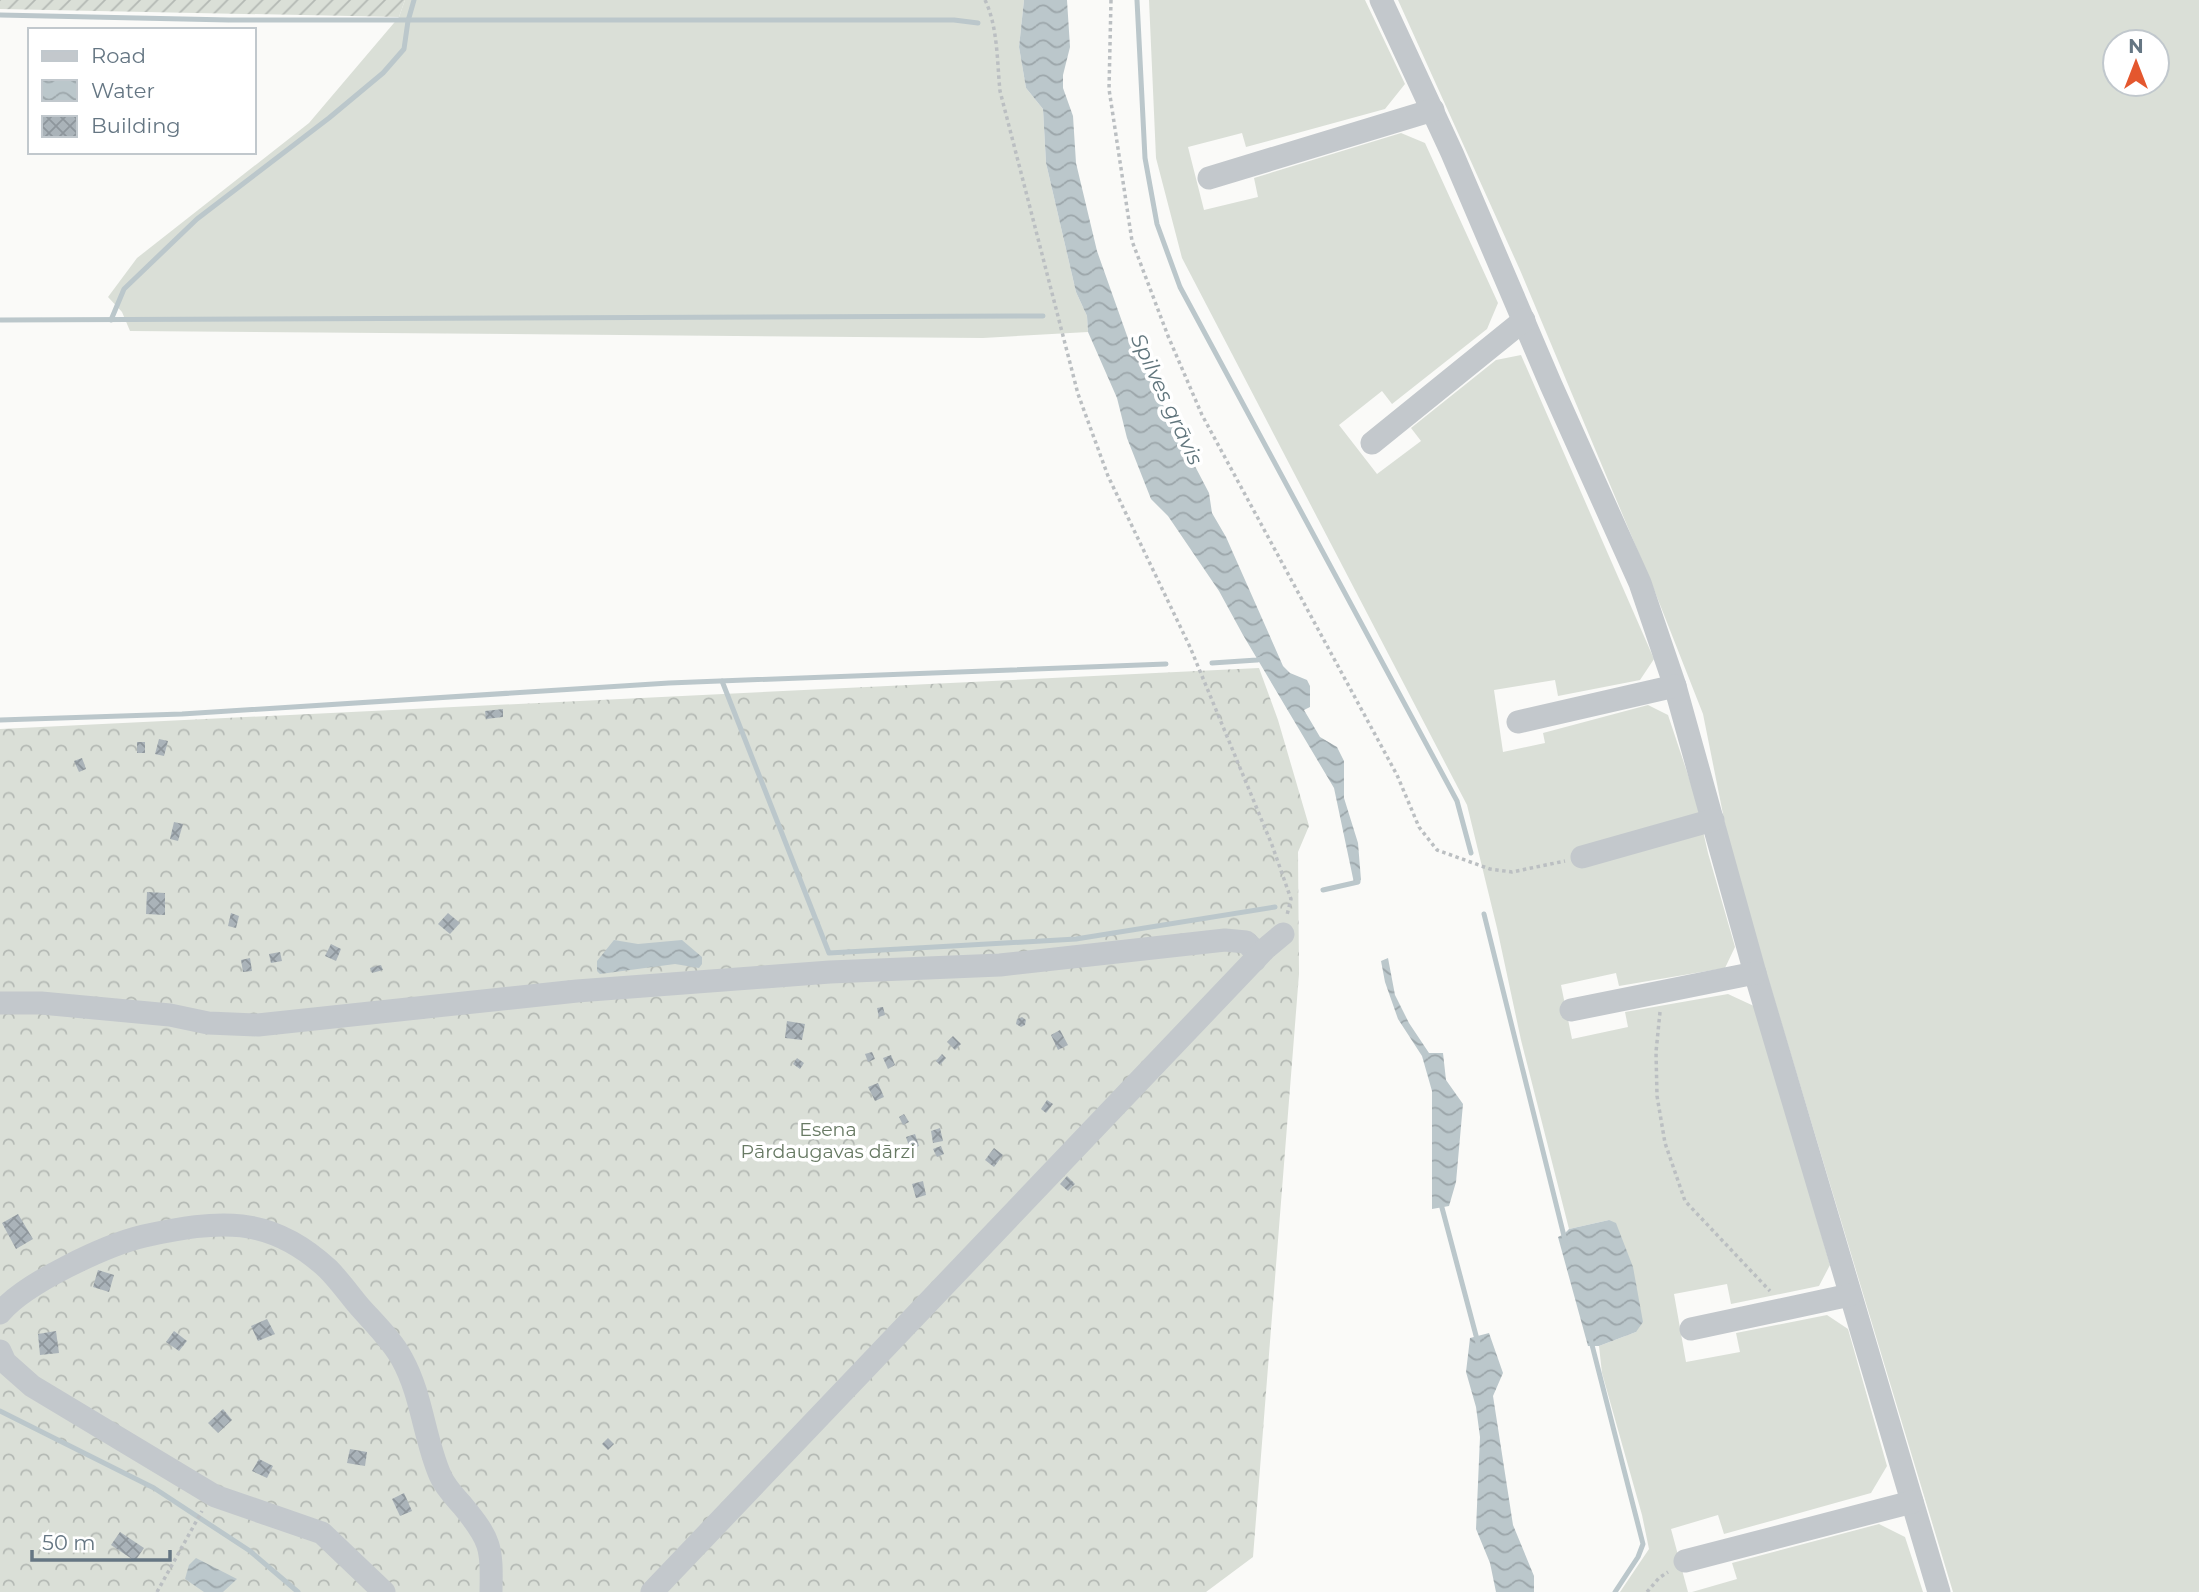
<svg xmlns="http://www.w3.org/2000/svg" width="2199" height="1592" viewBox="0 0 2199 1592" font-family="Montserrat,sans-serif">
<defs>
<pattern id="forest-crowns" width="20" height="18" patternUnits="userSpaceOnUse" patternTransform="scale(1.75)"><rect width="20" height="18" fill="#dadfd7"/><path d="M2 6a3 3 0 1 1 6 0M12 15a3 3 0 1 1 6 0" fill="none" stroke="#b4b9b4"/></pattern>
<pattern id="garden-furrows" width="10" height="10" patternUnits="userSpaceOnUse" patternTransform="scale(1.75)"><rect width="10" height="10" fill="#dadfd7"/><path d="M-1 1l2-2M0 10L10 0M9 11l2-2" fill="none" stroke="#b4b9b4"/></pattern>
<pattern id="water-waves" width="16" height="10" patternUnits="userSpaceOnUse" patternTransform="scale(1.75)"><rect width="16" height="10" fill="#bbc7cb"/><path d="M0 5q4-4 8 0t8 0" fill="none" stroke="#9ca6aa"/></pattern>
<pattern id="building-cross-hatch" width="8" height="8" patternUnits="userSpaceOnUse" patternTransform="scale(1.75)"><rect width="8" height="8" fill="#aab3b9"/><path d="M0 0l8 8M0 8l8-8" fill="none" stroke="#8e969c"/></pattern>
</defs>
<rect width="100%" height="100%" fill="#fafaf8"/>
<g fill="#dadfd7" fill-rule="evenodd">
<polygon points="405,0 1024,0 1019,47 1026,88 1043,109 1046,163 1076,292 1087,316 1088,332 983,338 130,331 122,312 108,297 137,258 309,123 399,17"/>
<polygon points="1149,0 1365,0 1405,84 1385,109 1246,147 1242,133 1188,147 1204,210 1258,197 1254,178 1401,133 1425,143 1498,303 1487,329 1392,404 1382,391 1339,425 1377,474 1421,441 1411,428 1496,360 1521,355 1654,659 1640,680 1558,696 1555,680 1494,690 1503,752 1545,743 1543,733 1648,705 1668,715 1695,796 1708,853 1735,947 1725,968 1619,986 1616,973 1561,985 1572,1039 1628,1027 1625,1012 1728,994 1756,1007 1830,1265 1819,1286 1731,1304 1727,1284 1674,1294 1686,1362 1740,1352 1736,1333 1827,1315 1848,1329 1887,1466 1871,1493 1724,1534 1718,1515 1671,1529 1688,1592 1620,1592 1649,1549 1642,1515 1602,1373 1599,1346 1636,1332 1609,1220 1569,1229 1521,1040 1497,928 1467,805 1182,258 1156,158"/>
<path d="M1398 0H2199V1592H1953L1763 962 1726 829 1703 714 1655 592 1520 270ZM2115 42H2157V84H2115Z"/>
<polygon points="1879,1524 1905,1537 1923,1592 1692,1592 1737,1579 1732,1563"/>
</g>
<polygon fill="url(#forest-crowns)" points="1259,668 1278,720 1309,826 1298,852 1299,974 1253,1557 1206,1592 0,1592 0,729"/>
<polygon fill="url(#garden-furrows)" points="0,0 405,0 399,17 0,9"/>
<g fill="url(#water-waves)">
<polygon points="1024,0 1067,0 1070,47 1063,75 1063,88 1073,116 1076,163 1097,251 1131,347 1144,357 1161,401 1209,493 1212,513 1226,537 1283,666 1290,673 1307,680 1310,686 1310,707 1304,710 1320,737 1337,747 1344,761 1344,798 1358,843 1361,880 1354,883 1334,788 1243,635 1219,591 1168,516 1151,499 1127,438 1117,398 1088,332 1087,316 1076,292 1046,163 1043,109 1026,88 1019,47"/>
<polygon points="614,940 638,944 682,940 702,957 702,964 699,968 675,964 600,974 597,971 597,961"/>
<polygon points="1388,958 1395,995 1409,1023 1429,1053 1443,1053 1446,1080 1463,1104 1456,1182 1449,1206 1432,1209 1432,1091 1422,1056 1398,1019 1385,982 1381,961"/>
<polygon points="1609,1220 1616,1223 1633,1267 1643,1322 1636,1332 1599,1346 1588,1346 1558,1237 1564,1234 1569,1229"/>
<polygon points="1489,1333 1503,1373 1493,1396 1513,1525 1534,1576 1534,1592 1496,1592 1490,1563 1476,1529 1480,1437 1476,1407 1466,1372 1470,1338"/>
<polygon points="196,1558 237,1579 223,1592 204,1592 185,1579 189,1565"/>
</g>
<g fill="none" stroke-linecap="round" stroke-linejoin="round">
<g stroke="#bbc7cb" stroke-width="5">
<polyline points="1137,0 1145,158 1157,224 1180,287 1457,801 1471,853"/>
<polyline points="0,15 229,20 954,20 978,23"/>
<polyline points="0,320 1043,316"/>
<polyline points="111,320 124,289 197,219 329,118 383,73 404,49 408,21 414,0"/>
<polyline points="1212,663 1257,660 1264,658"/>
<polyline points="722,681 829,953 1076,939 1275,907"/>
<polyline points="0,720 182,714 669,683 1166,664"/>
<polyline points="1323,890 1358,882 1358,879"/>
<polyline points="1484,914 1565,1240"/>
<polyline points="1441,1204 1478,1343"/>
<polyline points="1591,1341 1643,1544 1638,1557 1615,1592"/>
<polyline points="0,1411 154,1488 250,1551 298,1592"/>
</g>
</g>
<g fill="url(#building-cross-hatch)">
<polygon points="503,709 503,717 486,719 485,711"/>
<polygon points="159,739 168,741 164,756 155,754"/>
<rect x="137" y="742" width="8" height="11"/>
<polygon points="82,758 86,769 79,772 74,761"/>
<polygon points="174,822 183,824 178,841 170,839"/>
<polygon points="147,892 165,893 165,915 146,914"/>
<polygon points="231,913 239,916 236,928 228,926"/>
<polygon points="448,913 460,923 450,934 438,924"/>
<polygon points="331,944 341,949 336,961 325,956"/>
<polygon points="280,952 282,961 271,963 269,954"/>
<polygon points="250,958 252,971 243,972 241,960"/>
<polygon points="381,965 383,970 372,973 370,968"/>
<polygon points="883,1007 885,1015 879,1017 877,1008"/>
<polygon points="1022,1017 1026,1020 1025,1025 1021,1027 1016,1024 1017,1019"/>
<polygon points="787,1021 805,1024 802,1040 785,1038"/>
<polygon points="1060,1030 1068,1045 1058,1050 1051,1035"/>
<polygon points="953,1036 961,1044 955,1050 947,1042"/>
<polygon points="872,1052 875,1059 868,1062 865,1054"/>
<polygon points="942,1054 946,1058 940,1065 936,1061"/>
<polygon points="891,1055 895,1065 888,1069 883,1058"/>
<polygon points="797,1058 804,1063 800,1069 793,1064"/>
<polygon points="878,1083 884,1097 875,1101 868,1087"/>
<polygon points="1047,1100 1053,1104 1046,1113 1041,1109"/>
<polygon points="904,1114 909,1122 903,1125 899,1117"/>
<polygon points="940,1128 943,1141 933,1143 931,1131"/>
<polygon points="915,1134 919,1146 910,1149 906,1137"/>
<polygon points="941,1146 944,1154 937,1157 933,1149"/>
<polygon points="994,1148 1003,1155 994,1167 985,1160"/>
<polygon points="1067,1176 1075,1184 1068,1191 1060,1184"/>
<polygon points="923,1181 926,1195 916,1198 912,1184"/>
<polygon points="18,1214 33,1239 16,1249 2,1223"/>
<polygon points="98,1270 114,1275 109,1292 93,1287"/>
<polygon points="267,1319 275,1334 258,1341 251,1326"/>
<polygon points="56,1331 59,1353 40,1355 38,1334"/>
<polygon points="174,1331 187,1341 179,1351 166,1342"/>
<polygon points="223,1409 232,1420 218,1433 208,1423"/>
<polygon points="608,1438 614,1444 608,1450 602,1444"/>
<polygon points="350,1449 367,1452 365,1466 347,1463"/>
<polygon points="259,1459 273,1466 267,1478 252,1471"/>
<polygon points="404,1493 412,1511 400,1516 392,1499"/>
<polygon points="120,1532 144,1548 135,1561 111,1545"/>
</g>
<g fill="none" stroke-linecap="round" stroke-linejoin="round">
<g stroke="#bbbfc2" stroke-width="3.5" stroke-dasharray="3.5 3.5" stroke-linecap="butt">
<path d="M985 0C998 27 997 62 1000 91L1078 394 1108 476 1190 647 1272 845 1291 899 1287 915"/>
<polyline points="1111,0 1109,89 1132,241 1168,336 1202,415 1397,775 1419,827 1437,850 1490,869 1512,872 1565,861"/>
<polyline points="1660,1012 1656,1052 1657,1096 1665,1143 1685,1201 1770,1291"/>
<polyline points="157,1592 202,1511"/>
<polyline points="1647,1592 1659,1578 1668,1572"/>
</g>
<g stroke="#c3c8cc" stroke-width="23">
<polyline points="1381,0 1452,153 1551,385 1640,583 1675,686 1755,973 1939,1592"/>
<polyline points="1209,178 1433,110"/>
<polyline points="1372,443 1524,320"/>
<polyline points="1518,722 1675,686"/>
<polyline points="1582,857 1713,820"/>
<polyline points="0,1003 41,1003 170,1015 208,1023 258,1025 577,991 830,972 1000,965 1225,940 1246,942 1254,950 1255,960"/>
<polyline points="1571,1010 1755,973"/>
<path d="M0 1313C25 1283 106 1245 144 1236 218 1220 269 1214 328 1269 339 1280 349 1294 359 1306 373 1322 392 1340 402 1359 422 1395 424 1438 440 1475 445 1487 454 1496 462 1505 491 1540 492 1547 491 1592"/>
<polyline points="1691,1329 1850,1295"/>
<polyline points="0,1351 5,1362 32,1386 215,1496 322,1533 384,1592"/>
<polyline points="1685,1561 1912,1502"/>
<polyline points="652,1592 1265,949 1283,934"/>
</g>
</g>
<g text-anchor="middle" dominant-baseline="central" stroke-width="7" stroke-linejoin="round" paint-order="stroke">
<g font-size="19" fill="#687a64" stroke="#fff">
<text x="828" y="1129">Esena<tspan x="828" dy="22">Pārdaugavas dārzi</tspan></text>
</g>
<g font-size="21" font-style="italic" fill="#60757c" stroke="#fff">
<text transform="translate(1167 399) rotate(65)">Spilves grāvis</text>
</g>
</g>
<rect x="28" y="28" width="228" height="126" fill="#ffffff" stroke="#c1c8cd" stroke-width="2"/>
<rect x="42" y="51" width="35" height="10" fill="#c3c8cc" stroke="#c1c8cd" stroke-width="2"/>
<text x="91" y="63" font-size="21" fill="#657683">Road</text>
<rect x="42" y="80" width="35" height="21" fill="url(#water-waves)" stroke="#c1c8cd" stroke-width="2"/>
<text x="91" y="98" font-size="21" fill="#657683">Water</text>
<rect x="42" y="116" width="35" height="21" fill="url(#building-cross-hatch)" stroke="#c1c8cd" stroke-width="2"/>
<text x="91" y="133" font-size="21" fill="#657683">Building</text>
<g transform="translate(2136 63)"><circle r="33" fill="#ffffff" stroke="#c1c8cd" stroke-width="2"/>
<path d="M0-5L12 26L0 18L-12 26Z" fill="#e4572e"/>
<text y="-10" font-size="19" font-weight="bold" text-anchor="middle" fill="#657683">N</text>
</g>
<path d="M32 1550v10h138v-10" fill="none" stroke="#657683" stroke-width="3.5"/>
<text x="42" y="1550" font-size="21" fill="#657683" stroke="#ffffff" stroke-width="5" paint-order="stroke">50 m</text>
</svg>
